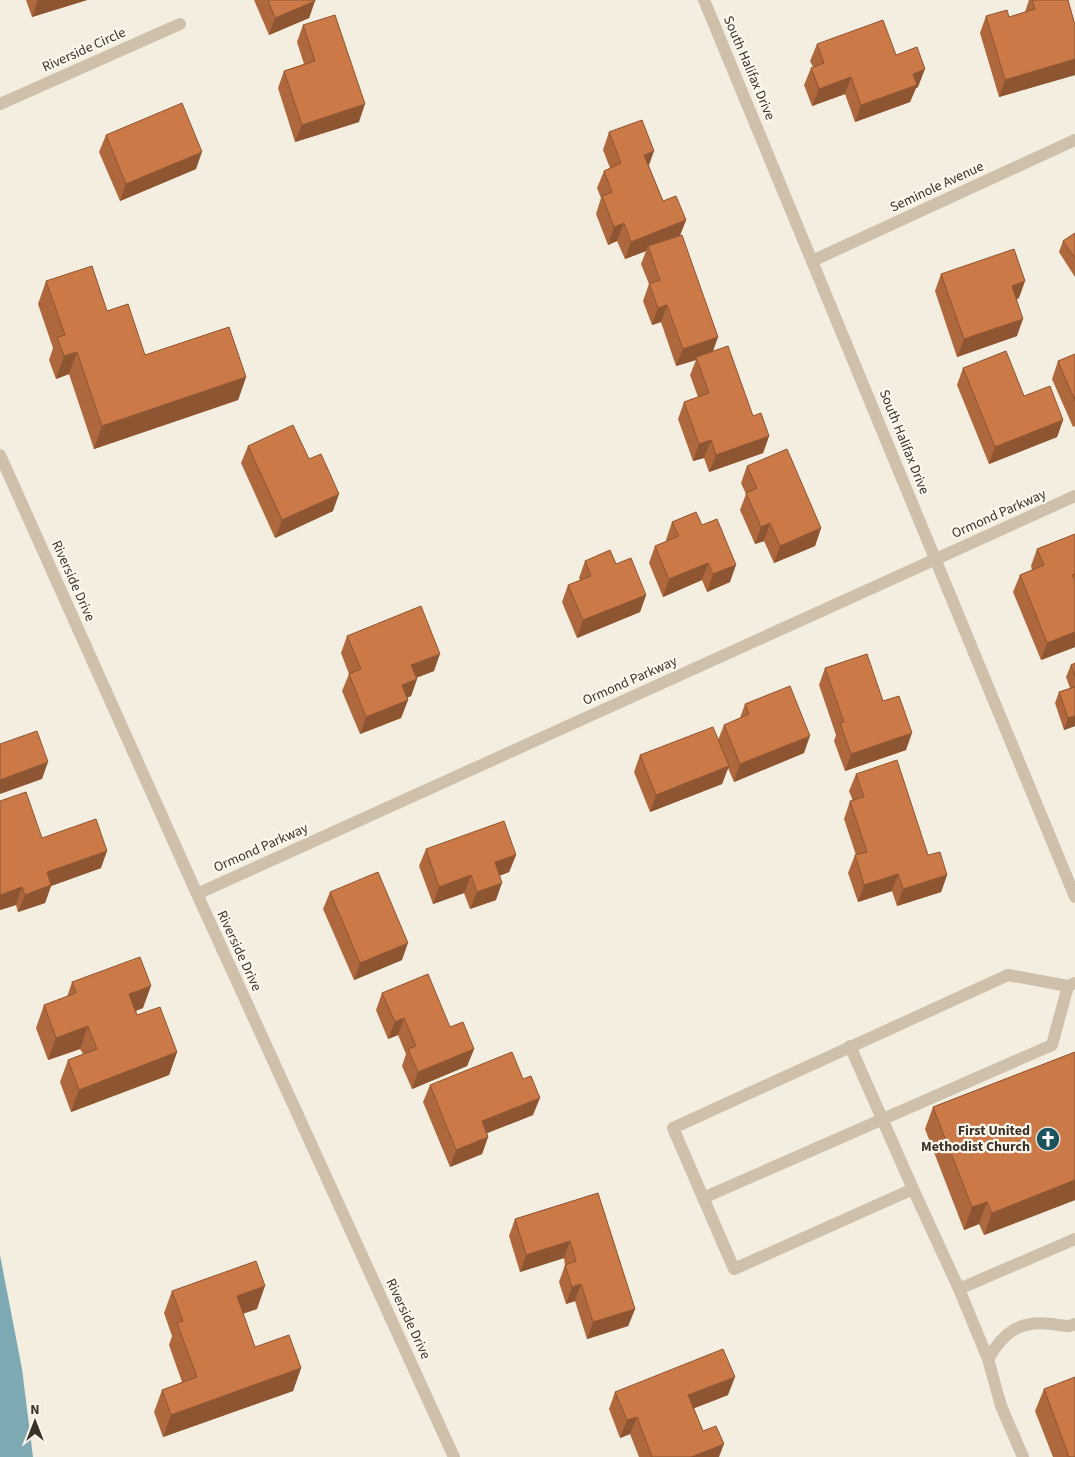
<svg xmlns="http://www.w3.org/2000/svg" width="1075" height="1457" viewBox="0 0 1075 1457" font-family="'Source Sans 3',sans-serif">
<rect width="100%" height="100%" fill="#f4eee0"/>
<polygon fill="#7da9b3" points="0,1255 22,1369 33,1457 0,1457"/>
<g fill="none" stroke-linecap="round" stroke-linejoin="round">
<g stroke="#cec0ab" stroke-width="12">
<polyline points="704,0 1075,897"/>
<polyline points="0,104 180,24"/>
<polyline points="812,261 1075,140"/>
<polyline points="0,455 197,894 454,1457"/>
<polyline points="197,894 1075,496"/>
<polyline points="850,1046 913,1189 959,1289 988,1359 1001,1406 1023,1457"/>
<polyline points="913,1189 734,1269 673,1128 1008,975 1068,986 1075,983"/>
<polyline points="703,1198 1052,1045 1068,986"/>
<polyline points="959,1289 1075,1239"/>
<path d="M988 1359C1004 1332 1019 1320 1052 1324 1062 1325 1066 1328 1075 1324"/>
</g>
</g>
<g fill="#af683d">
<polygon points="26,0 87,0 32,17"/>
<polygon points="254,0 315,0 309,18 269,35"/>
<polygon points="1029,0 1068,0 1075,25 1075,75 999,97 980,33 986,16 1009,17 1025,12"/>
<polygon points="303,25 359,122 295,142 278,88 284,71 304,64 297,42"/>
<polygon points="817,44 896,55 918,87 916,88 910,102 855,122 845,94 812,106 804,85 811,68 813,67 810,61"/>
<polygon points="609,132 649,166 663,201 686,220 680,235 718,337 712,352 753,416 769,436 763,453 709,472 704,458 693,461 678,419 684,402 698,397 690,375 696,360 676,366 661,322 652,325 643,301 649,284 641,264 646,251 625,259 617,241 608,245 596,214 601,198 597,188 604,171 610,168 603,150"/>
<polygon points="106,135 196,169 120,201 99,152"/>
<polygon points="1075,233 1075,277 1059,252 1063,241"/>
<polygon points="941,274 1019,298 1016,299 1017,336 957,357 935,291"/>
<polygon points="46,281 107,311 145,355 246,377 238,400 94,449 69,374 56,379 49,360 53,348 38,304"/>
<polygon points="1075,354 1075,426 1073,427 1052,379 1058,361"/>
<polygon points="963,368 1063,420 1057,437 989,464 957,385"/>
<polygon points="248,446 309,459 333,511 275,538 241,463"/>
<polygon points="747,466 821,528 815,546 774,563 764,541 755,544 740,510 746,494 741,483"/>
<polygon points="672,522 702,525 730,582 707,592 702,580 663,597 649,563 655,546 667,541 666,540"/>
<polygon points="1075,534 1075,647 1041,660 1013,592 1020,575 1032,570 1031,566 1037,549"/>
<polygon points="585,561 616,564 646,595 640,612 577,638 562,602 568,585 580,580 579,578"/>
<polygon points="347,636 434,671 416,678 417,679 411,696 407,698 408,700 401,718 360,734 342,691 349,674 341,653"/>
<polygon points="1075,663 1075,726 1064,730 1055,703 1059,692 1070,688 1066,677 1071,665"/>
<polygon points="825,668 883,701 906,750 845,771 834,741 836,735 819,685"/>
<polygon points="745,704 804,753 734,782 728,768 722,784 650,812 634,772 640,755 718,740 724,725 740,718"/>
<polygon points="856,774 928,855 947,875 941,892 897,906 892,891 858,902 848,873 855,855 856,855 844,819 850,801 853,801 849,791"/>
<polygon points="42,838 101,868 51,886 45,903 18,912 16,905 0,910"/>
<polygon points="426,849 516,855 509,872 499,876 496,900 470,909 464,893 433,904 419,866"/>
<polygon points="330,892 402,960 354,980 323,909"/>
<polygon points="72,982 143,1008 136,1011 137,1015 177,1052 169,1075 71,1112 60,1082 68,1060 83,1054 80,1049 48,1060 36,1028 44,1005 67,997"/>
<polygon points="382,993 450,1027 474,1049 467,1066 412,1089 402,1066 406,1054 398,1035 388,1039 376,1010"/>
<polygon points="1075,1052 1075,1200 984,1235 979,1224 964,1230 925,1129 933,1107"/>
<polygon points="430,1085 533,1115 487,1133 488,1137 482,1154 450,1167 423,1102"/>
<polygon points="598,1193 635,1309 628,1326 587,1339 575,1301 566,1304 559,1282 565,1265 564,1258 520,1272 509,1236 515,1219"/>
<polygon points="172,1291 257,1309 243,1314 255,1347 301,1368 293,1391 163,1437 154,1412 162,1390 182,1382 169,1345 172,1336 164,1313"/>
<polygon points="1044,1389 1075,1457 1053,1457 1035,1411"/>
<polygon points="615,1392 728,1395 694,1408 703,1431 719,1457 639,1457 630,1434 620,1438 609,1409"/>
</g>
<g fill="#8e5532">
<polygon points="38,0 87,0 32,17"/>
<polygon points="315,1 309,18 269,35 275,18"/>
<polygon points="1075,59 1075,75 999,97 1005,80"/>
<polygon points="925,69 918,87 916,88 910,102 855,122 861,105 913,74"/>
<polygon points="851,77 845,94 812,106 819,89"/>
<polygon points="365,104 359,122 295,142 302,125"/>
<polygon points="654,151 648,168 644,155"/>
<polygon points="202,152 196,169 120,201 126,184"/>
<polygon points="686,220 679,238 648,246 646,251 625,259 631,242"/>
<polygon points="624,223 617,241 608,245 614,227"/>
<polygon points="1025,281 1019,298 1006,303 1012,286"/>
<polygon points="667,305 661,322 652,325 658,308"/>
<polygon points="1023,319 1017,336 957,357 964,339"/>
<polygon points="718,337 712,354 696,357 696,360 676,366 683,349"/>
<polygon points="77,352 69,374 56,379 64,356"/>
<polygon points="246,377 238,400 94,449 102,426"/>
<polygon points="1063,420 1057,437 989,464 995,447"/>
<polygon points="769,436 763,453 709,472 716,455"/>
<polygon points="711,440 704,458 693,461 699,444"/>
<polygon points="339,494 333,511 275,538 282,520"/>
<polygon points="770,523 764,541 755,544 761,527"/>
<polygon points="821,528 815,546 774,563 780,546"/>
<polygon points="708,563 702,580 663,597 669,579"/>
<polygon points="736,565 730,582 707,592 713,574"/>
<polygon points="646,595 640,612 577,638 583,620"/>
<polygon points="1075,632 1075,647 1041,660 1047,643"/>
<polygon points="440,654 434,671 405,682 411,665"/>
<polygon points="417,679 411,696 395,702 402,685"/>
<polygon points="408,700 401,718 360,734 366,717"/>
<polygon points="1075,716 1075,726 1064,730 1068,718"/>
<polygon points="912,733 906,750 845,771 851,754"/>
<polygon points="810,736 804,753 734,782 740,764"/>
<polygon points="48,762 42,779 0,794 0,780"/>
<polygon points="729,766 722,784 650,812 656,795"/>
<polygon points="107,851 101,868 51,886 45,903 18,912 25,895 47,872"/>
<polygon points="516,855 509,872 489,880 495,862"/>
<polygon points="898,874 892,891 858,902 864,885"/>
<polygon points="471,875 464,893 433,904 439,887"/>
<polygon points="947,875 941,892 897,906 903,889"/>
<polygon points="502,883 496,900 470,909 477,892"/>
<polygon points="22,887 16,905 0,910 0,895"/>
<polygon points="408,943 402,960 354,980 360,963"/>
<polygon points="151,986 143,1008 121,1016 129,994"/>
<polygon points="404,1018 398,1035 388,1039 395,1022"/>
<polygon points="88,1026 80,1049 48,1060 56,1038"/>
<polygon points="474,1049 467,1066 412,1089 418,1072"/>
<polygon points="177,1052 169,1075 71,1112 79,1090"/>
<polygon points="540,1098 533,1115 475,1138 482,1121"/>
<polygon points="488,1137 482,1154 450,1167 456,1150"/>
<polygon points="1075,1180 1075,1200 984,1235 992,1213"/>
<polygon points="987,1202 979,1224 964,1230 972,1207"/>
<polygon points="570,1241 564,1258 520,1272 526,1255"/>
<polygon points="581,1284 575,1301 566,1304 572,1287"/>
<polygon points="265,1286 257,1309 228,1318 237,1296"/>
<polygon points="635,1309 628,1326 587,1339 593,1322"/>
<polygon points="301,1368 293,1391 163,1437 171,1415"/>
<polygon points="735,1377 728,1395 682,1413 688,1395"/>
<polygon points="637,1417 630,1434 620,1438 627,1420"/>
<polygon points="724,1444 719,1457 691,1457"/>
</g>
<g fill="#cb7947" stroke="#8e5532">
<polygon points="268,0 315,0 315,1 275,18"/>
<polygon points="1032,0 1068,0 1075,25 1075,59 1005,80 986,16 1007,10 1009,17 1035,9"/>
<polygon points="335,15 365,104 302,125 284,71 315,61 303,25"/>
<polygon points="883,20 896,55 917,47 925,69 913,74 917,85 861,105 851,77 819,89 811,68 824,63 817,44"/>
<polygon points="182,103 202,152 126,184 106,135"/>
<polygon points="642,120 654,151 644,155 663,201 676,196 686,220 631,242 624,223 614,227 602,196 612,192 604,171 621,163 609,132"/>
<polygon points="1075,233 1075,258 1063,241"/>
<polygon points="682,235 718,337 683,349 667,305 658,308 649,284 660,280 648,246"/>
<polygon points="1014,249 1025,281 1012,286 1023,319 964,339 941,274"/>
<polygon points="92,266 107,311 128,304 145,355 229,327 246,377 102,426 77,352 64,356 57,337 65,335 46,281"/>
<polygon points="728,346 753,416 761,413 769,436 716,455 711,440 699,444 684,402 709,393 696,357"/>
<polygon points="1006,351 1024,396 1050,386 1063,420 995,447 963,368"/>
<polygon points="1075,354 1075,401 1058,361"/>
<polygon points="293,425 309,459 321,454 339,494 282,520 248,446"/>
<polygon points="787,449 821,528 780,546 770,523 761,527 746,493 757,488 747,466"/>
<polygon points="696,512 702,525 717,519 736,565 713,574 708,563 669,579 655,546 679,536 672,522"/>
<polygon points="1075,534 1075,574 1072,575 1075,581 1075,632 1047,643 1020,575 1044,565 1037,549"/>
<polygon points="610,550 616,564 631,558 646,595 583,620 568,585 591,576 585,561"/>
<polygon points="421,606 440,654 411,665 417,679 402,685 408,700 366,717 349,674 361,669 347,636"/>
<polygon points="867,654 883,701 899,696 912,733 851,754 840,723 844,722 825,668"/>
<polygon points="1075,663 1075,677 1071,665"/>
<polygon points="790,686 810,736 740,764 724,725 749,714 745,704"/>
<polygon points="1075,687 1075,716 1068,718 1059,692"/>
<polygon points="713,727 729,766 656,795 640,755"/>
<polygon points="37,731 48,762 0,780 0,744"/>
<polygon points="897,760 928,855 940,852 947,875 903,889 898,874 864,885 855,855 867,852 850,801 864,797 856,774"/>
<polygon points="26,792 42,838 96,819 107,851 47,872 51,885 25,895 22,887 0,895 0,801"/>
<polygon points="504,821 516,855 495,862 502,883 477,892 471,875 439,887 426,849"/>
<polygon points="378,872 408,943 360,963 330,892"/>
<polygon points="140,957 151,986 129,994 137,1015 160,1007 177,1052 79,1090 68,1060 97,1049 88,1026 56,1038 44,1005 76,993 72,982"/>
<polygon points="428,974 450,1027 463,1022 474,1049 418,1072 408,1049 416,1046 404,1018 395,1022 382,993"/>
<polygon points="512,1052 523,1079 531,1076 540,1098 482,1121 488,1137 456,1150 430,1085"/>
<polygon points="1075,1052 1075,1180 992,1213 987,1202 972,1207 933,1107"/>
<polygon points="598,1193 635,1309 593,1322 581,1284 572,1287 565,1265 576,1261 570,1241 526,1255 515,1219"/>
<polygon points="256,1261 265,1286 237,1296 255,1347 289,1335 301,1368 171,1415 162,1390 197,1377 177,1323 183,1321 172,1291"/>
<polygon points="723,1349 735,1377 688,1395 703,1431 716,1426 724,1444 691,1457 652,1457 637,1417 627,1420 615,1392"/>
<polygon points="1075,1377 1075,1457 1069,1457 1044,1389"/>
</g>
<defs>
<g id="church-disc" transform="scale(1.25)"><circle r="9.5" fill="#1d525f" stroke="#fbf7ed"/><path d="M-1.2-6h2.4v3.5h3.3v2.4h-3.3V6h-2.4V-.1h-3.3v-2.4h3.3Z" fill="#fff"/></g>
</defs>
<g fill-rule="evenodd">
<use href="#church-disc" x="1048" y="1139"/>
</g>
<g text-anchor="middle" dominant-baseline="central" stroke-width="4.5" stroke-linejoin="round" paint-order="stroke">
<g font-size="14" fill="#3b322a" stroke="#fbf7ed">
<text transform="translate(84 50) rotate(-24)">Riverside Circle</text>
<text transform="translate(749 68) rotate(67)">South Halifax Drive</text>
<text transform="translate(937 187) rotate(-25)">Seminole Avenue</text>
<text transform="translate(904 442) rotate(68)">South Halifax Drive</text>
<text transform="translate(999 514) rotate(-24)">Ormond Parkway</text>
<text transform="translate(73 581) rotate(66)">Riverside Drive</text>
<text transform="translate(630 681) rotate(-24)">Ormond Parkway</text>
<text transform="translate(261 848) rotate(-24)">Ormond Parkway</text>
<text transform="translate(239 951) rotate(65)">Riverside Drive</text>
<text transform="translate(408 1319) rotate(65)">Riverside Drive</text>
</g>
<g font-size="14" font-weight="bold" fill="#3b322a" stroke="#fbf7ed" text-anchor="end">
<text x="1030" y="1131">First United<tspan x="1030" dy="16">Methodist Church</tspan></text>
</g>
</g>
<g transform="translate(35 1422)" stroke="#fbf7ed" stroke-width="4" paint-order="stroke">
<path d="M0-4L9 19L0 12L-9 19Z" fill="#3b322a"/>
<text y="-8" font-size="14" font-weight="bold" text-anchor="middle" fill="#3b322a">N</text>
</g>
</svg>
